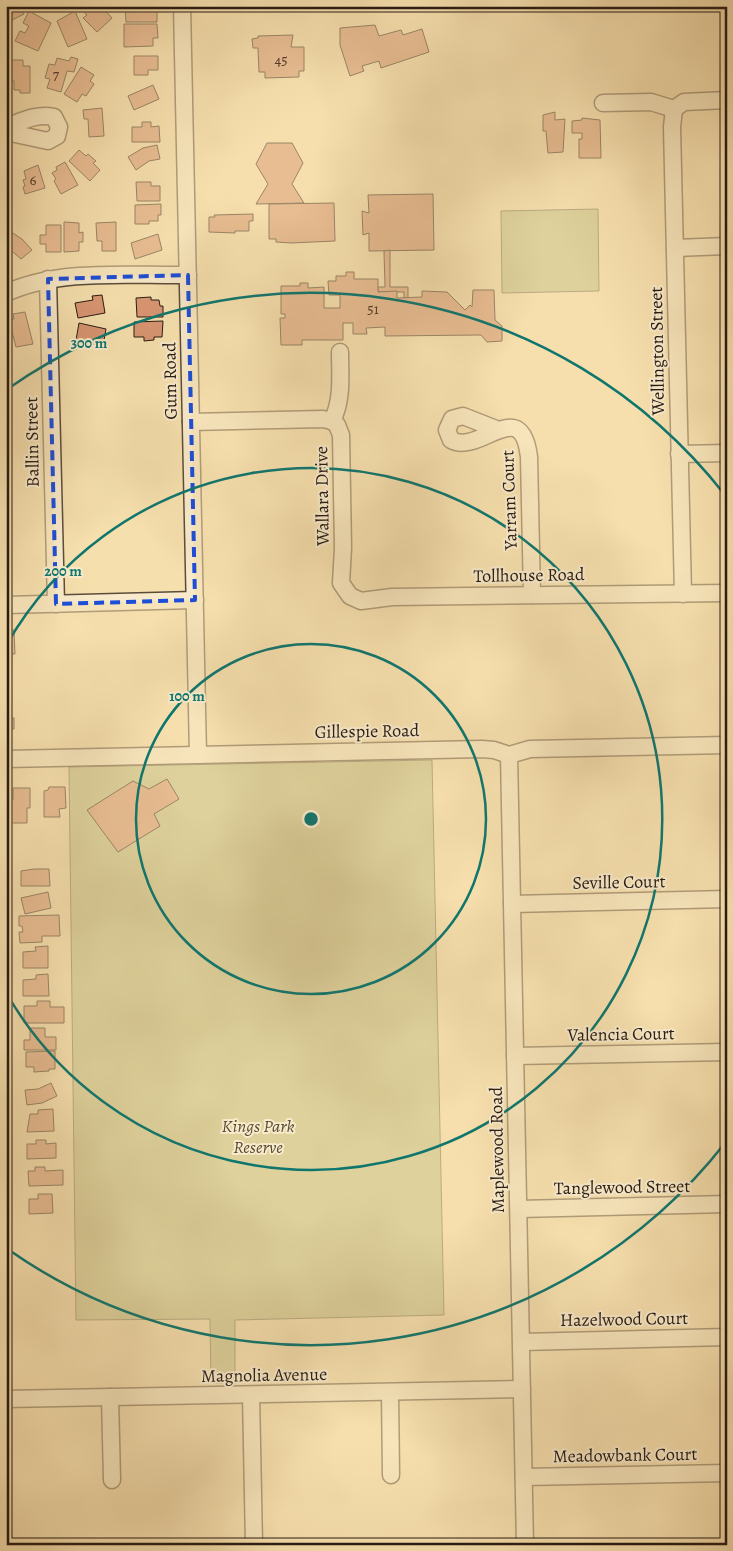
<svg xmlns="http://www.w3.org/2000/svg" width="733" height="1551" viewBox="0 0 733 1551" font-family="Alegreya,serif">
<rect width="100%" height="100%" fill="#f5dfad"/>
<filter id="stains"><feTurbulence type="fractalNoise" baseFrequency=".004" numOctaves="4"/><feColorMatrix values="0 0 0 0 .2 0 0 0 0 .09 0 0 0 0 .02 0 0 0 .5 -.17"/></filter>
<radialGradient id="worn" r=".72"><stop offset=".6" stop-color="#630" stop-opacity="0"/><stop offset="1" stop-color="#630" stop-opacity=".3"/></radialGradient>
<g fill="#c1c086" stroke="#746e4c">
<polygon points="598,209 599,291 502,293 501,211"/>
<polygon points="432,760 444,1315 235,1320 235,1384 211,1383 210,1319 76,1320 69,767"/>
</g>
<g fill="#d89572" stroke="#281b13">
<polygon points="6,6 25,6 26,8 22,10 24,14 6,23"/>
<polygon points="78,6 101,6 112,18 97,32 83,18 87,15"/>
<polygon points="125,6 157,6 157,22 126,22"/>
<polygon points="29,11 51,23 38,51 15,41 20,31 25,33 29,26 23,23"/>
<polygon points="75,11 87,39 68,47 57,21"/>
<polygon points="124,24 157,24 158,38 153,38 153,46 124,47"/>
<polygon points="375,25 379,36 401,30 403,35 422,29 429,52 381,68 379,61 362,66 364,71 350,76 340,45 340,28"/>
<polygon points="293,35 291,47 304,47 304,71 299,71 299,77 265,78 265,72 259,72 258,48 253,48 252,39 258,38 258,36"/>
<polygon points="134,56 158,56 158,70 148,70 148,75 134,75"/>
<polygon points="71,57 78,59 74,72 67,71 61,92 47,88 50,79 45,78 49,64 55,65 57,58 69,61"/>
<polygon points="11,60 23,60 23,66 30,66 30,93 20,93 20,90 14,90 14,81 11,81"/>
<polygon points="81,67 94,75 90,81 94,84 86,96 82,94 77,102 64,94"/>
<polygon points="153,85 159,99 134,110 128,96"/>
<polygon points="102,108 104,136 89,137 88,119 84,119 83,110"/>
<polygon points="555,112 555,120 565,119 563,152 548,153 546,131 543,131 543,115"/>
<polygon points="582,118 600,120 601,158 579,158 579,139 582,139 582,133 572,133 572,121 582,120"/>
<polygon points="142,122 151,122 151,127 159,126 160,142 132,142 132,127 142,127"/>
<polygon points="267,143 292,143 303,163 292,184 304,203 256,204 268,184 256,164"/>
<polygon points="157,145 160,159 149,161 136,170 128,157 143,148"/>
<polygon points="79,150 86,156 88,154 96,161 93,163 100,170 90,181 69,161"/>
<polygon points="65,162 78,185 61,194 54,181 56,179 52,173 57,170 56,167"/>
<polygon points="38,165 45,188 25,194 23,187 25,186 23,180 26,179 24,171"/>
<polygon points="136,182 151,182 151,186 160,186 160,201 137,201"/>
<polygon points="433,194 434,250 369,251 369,233 363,235 362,211 369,213 368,195"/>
<polygon points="334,203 335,241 291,243 276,242 276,239 269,239 269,204"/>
<polygon points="161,204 161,215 158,215 158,221 149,221 149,224 135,224 135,205"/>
<polygon points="253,214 253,221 249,221 249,231 235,231 235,233 209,232 209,217 215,217 214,215"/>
<polygon points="64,222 79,223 79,233 83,232 83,242 79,242 79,251 64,252"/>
<polygon points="116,222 116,251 102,251 102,241 97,241 96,223"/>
<polygon points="46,225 61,225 61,252 46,252 46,244 40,244 40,235 46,235"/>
<polygon points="8,230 22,239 32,250 21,259 6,246"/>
<polygon points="158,234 162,250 135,259 131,243"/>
<polygon points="390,250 390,287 408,287 408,298 404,298 404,292 378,292 378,287 385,287 384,251"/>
<polygon points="346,272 354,272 354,279 378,279 378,292 397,291 397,298 422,297 422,291 447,292 465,310 470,305 472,307 473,290 494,290 495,320 502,326 502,341 487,342 481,335 385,336 385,327 366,328 367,334 353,334 353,323 343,323 343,340 302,340 302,345 281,345 280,318 285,318 285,314 281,314 281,286 300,286 300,283 308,283 308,288 324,287 324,308 340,308 340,295 329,295 328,281 336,281 336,276 346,276"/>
<polygon points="102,295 105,313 78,318 75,303 93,300 92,296"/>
<polygon points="151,297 151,300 159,300 160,306 163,306 163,317 137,317 136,298"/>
<polygon points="25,312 33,344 16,347 9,320 14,319 13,314"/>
<polygon points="163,321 162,337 154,337 154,340 144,341 144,337 134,337 134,322"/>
<polygon points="79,323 106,329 103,346 76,340"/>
<polygon points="6,630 14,630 15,654 6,654"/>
<polygon points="6,699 9,699 9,718 14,718 14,729 6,729"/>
<polygon points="167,779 179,799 154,814 160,826 118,852 87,810 133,781 149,789"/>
<polygon points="49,787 65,787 66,808 59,809 60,817 44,817 44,791 48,790"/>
<polygon points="13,788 30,788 30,808 27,808 27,823 9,823 9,800 13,800"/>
<polygon points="34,869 49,869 50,886 21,886 21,871"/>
<polygon points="48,892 51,908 25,914 21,898"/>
<polygon points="59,915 60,936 42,936 42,942 20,943 19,932 23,932 22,926 19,926 19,916"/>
<polygon points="48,946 48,968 23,968 23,952 36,951 35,947"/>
<polygon points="48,974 49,996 23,996 23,980 36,979 36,975"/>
<polygon points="37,1001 50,1001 50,1007 64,1007 64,1023 24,1023 24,1006 37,1006"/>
<polygon points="30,1028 45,1028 45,1037 56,1037 56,1050 24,1050 24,1040 30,1040"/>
<polygon points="55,1051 55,1069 49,1069 49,1071 34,1072 34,1067 26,1067 26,1052"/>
<polygon points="51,1083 57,1096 42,1103 27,1105 25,1090 38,1089"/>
<polygon points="53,1109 54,1131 27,1132 30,1114 38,1114 38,1110"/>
<polygon points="36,1140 46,1140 46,1144 56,1143 56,1158 27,1159 27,1144 36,1144"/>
<polygon points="35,1167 45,1167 45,1171 63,1170 63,1185 29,1186 28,1171 35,1171"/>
<polygon points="38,1194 52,1194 53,1213 29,1214 29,1199 38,1199"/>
</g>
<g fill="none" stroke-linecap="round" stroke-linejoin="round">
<g stroke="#5b4c3a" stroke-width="19">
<g id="minor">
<polyline points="182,6 198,755"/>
<polyline points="603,103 651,102 674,109 684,102 727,100"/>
<polyline points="674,109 672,127 683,594"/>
<path d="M6 127C22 121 38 113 54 117L59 127 57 136 48 141 6 132"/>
<polyline points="675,248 727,246"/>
<polyline points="48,279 56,604"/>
<path d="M6 293C61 268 129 276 188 275"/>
<path d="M340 352C340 376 343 399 332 421L337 425 341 435 343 548 341 583 350 596 361 601 392 597 727 593"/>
<polyline points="191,422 323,419 332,421"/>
<path d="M496 429 463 416 452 419 447 430 451 440C480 456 521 393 529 457L532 595"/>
<polyline points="679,454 727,453"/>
<polyline points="6,605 195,600"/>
<polyline points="509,755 525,1545"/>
<polyline points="6,759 482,749 494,750 509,755 530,749 727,745"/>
<polyline points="512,904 727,899"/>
<polyline points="515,1056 727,1052"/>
<polyline points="519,1209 727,1204"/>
<polyline points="522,1342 727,1337"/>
<polyline points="390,1392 391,1475"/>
<polyline points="251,1395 254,1545"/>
<polyline points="110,1397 112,1480"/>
<polyline points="6,1399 522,1389"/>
<polyline points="524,1477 727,1473"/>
</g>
</g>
<use href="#minor" stroke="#f8eaca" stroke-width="16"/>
</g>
<path d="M0 0H733V1551H0ZM188 275 195 600 56 604 48 279Z" fill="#f5dfad" fill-opacity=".55" fill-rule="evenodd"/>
<path fill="none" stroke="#1d4ed8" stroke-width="4" stroke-dasharray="10 6" stroke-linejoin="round" d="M188 275 195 600 56 604 48 279Z"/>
<g fill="none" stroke="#0f766e" stroke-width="2.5">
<circle cx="311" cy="819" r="175"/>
<path d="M7 644A351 351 0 1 1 7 994"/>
<path d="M725 1143A526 526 0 0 1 9 1250M9 388A526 526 0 0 1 725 495"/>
</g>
<g text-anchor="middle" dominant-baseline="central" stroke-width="4" stroke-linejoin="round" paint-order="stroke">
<g font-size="15" fill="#543a2b">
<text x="281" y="60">45</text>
<text x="56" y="75">7</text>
<text x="33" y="180">6</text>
<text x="373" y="309">51</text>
</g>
<g font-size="18" fill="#281b13" stroke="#f8eaca">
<text transform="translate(657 351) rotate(-91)">Wellington Street</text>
<text transform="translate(170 381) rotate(-91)">Gum Road</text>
<text transform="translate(32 442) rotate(-91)">Ballin Street</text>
<text transform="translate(322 496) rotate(-91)">Wallara Drive</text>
<text transform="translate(509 500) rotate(-92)">Yarram Court</text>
<text transform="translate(529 575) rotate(-1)">Tollhouse Road</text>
<text transform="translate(367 731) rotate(-1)">Gillespie Road</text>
<text transform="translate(619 882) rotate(-1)">Seville Court</text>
<text transform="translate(621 1034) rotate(-1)">Valencia Court</text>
<text transform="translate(497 1150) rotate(-91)">Maplewood Road</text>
<text transform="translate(622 1187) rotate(-1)">Tanglewood Street</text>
<text transform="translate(624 1319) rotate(-1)">Hazelwood Court</text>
<text transform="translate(264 1375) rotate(-1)">Magnolia Avenue</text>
<text transform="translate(625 1455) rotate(-1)">Meadowbank Court</text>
</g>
<g font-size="18" font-style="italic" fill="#564d36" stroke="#f8eaca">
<text x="258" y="1126">Kings Park<tspan x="258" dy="21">Reserve</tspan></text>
</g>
</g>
<circle cx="311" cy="819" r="8" fill="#0f766e" stroke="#f8eaca" stroke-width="2.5"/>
<g font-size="15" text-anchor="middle" font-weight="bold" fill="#0f766e" stroke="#f8eaca" stroke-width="4" stroke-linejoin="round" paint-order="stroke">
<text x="89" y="348">300 m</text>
<text x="63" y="576">200 m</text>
<text x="187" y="701">100 m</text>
</g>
<rect width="733" height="1551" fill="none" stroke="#f5dfad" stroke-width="25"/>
<rect x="8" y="8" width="718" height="1536" fill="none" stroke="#281b13" stroke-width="2.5"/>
<rect x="12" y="12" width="708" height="1526" fill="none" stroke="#281b13"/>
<rect width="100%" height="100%" filter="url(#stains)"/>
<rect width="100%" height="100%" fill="url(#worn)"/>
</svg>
